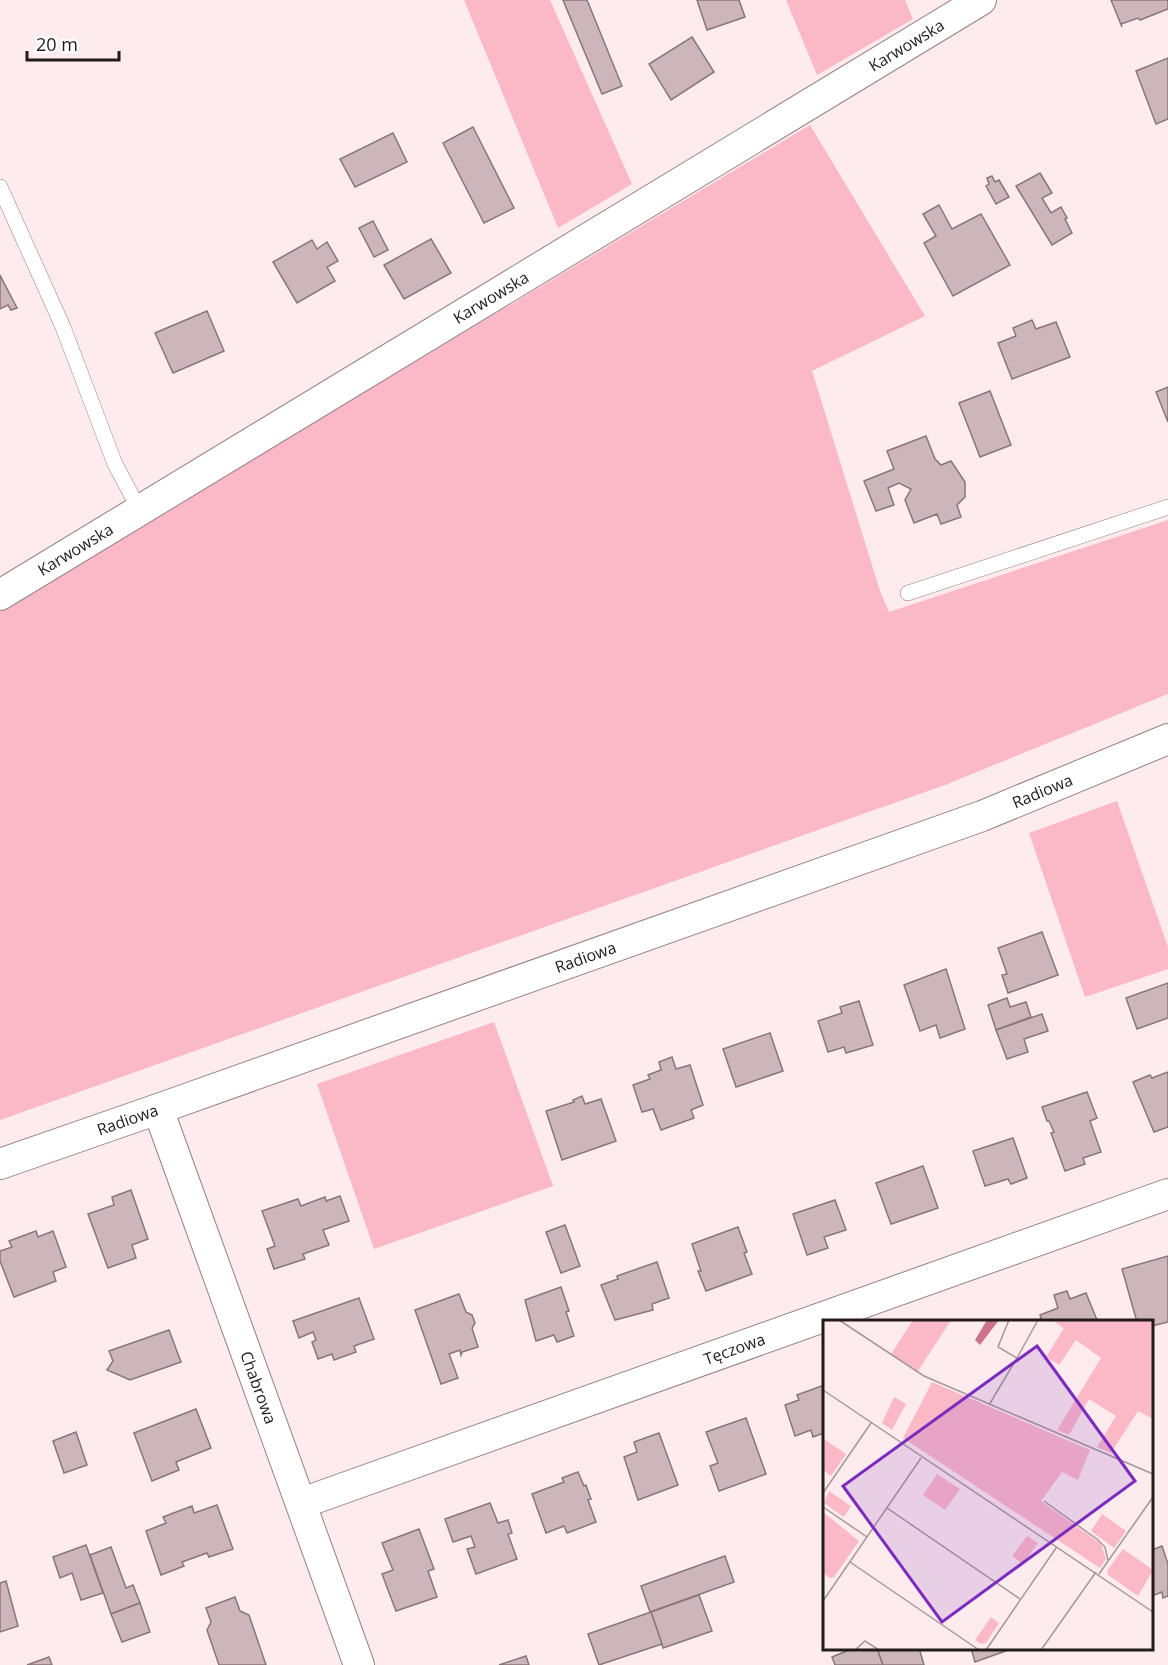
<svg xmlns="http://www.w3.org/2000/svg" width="1168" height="1665" viewBox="0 0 1168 1665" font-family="'Open Sans',sans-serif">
<rect width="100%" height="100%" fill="#fdebee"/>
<g fill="#fbb9c8">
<polygon points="464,0 550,0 632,184 558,228"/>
<polygon points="786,0 905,0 913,19 817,75"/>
<polygon points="810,125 925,316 812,371 880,591 889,612 1168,520 1168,694 945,785 0,1120 0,611"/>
<polygon points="1117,801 1168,947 1168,969 1085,997 1029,833"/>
<polygon points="494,1022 553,1186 374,1249 317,1084"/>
</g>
<g fill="#ccb6bb" stroke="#8a7579" stroke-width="1.5">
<polygon points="563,0 587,0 622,86 602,94"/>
<polygon points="697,0 739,0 745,17 707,30"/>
<polygon points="1111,0 1168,0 1168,9 1140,20 1138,18 1121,24 1122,27"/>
<polygon points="692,37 714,72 671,100 649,64"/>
<polygon points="1168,58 1168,119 1156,124 1136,71"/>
<polygon points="473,127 514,208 484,223 443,143"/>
<polygon points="393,133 407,162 355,187 340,159"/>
<polygon points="1040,173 1052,193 1042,198 1051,213 1061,207 1067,218 1065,219 1072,233 1052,245 1016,186"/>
<polygon points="992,176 995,182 999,180 1009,197 996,204 986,186 989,184 987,178"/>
<polygon points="939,205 952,229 981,214 1010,265 953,296 924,243 936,236 923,214"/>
<polygon points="373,221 388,250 374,257 359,228"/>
<polygon points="431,239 451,273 404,299 384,265"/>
<polygon points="312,240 317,249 327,242 338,261 327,267 335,281 297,303 273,262"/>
<polygon points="0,275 17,308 11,310 8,305 0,309"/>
<polygon points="207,311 224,351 173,373 155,333"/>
<polygon points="1032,320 1036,329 1056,322 1070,357 1012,379 998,343 1016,336 1013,328"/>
<polygon points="1168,387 1168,422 1156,392"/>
<polygon points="990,391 1011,445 980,457 959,403"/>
<polygon points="926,436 935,459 941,465 951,461 965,482 965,497 957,505 961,517 941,524 937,514 914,523 905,500 911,489 899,483 888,488 894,505 876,511 864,481 894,469 887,451"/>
<polygon points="1042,932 1058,975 1008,993 1002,975 1007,974 998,948"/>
<polygon points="946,969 965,1029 940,1038 936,1025 920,1031 904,985"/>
<polygon points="1168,983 1168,1018 1137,1029 1126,998"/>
<polygon points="1007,998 1010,1007 1026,1002 1031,1017 996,1030 988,1005"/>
<polygon points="859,1001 873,1045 846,1053 844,1047 828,1052 818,1021 842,1013 840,1007"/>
<polygon points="1042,1014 1048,1031 1024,1039 1028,1052 1007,1059 996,1030"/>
<polygon points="770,1033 783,1071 736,1087 723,1049"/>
<polygon points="672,1057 676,1069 690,1065 703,1105 691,1110 694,1118 661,1130 653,1109 642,1112 633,1085 650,1079 648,1075 661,1070 659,1062"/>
<polygon points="1168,1072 1168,1127 1154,1132 1133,1082 1150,1075 1152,1078"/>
<polygon points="1087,1092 1097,1118 1090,1121 1101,1152 1083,1158 1085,1164 1065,1171 1051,1133 1054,1132 1049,1121 1047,1121 1042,1107"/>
<polygon points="582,1096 585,1104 601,1099 616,1141 562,1160 546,1111 574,1102 573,1100"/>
<polygon points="1013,1138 1027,1178 1011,1184 1008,1179 985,1186 973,1151"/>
<polygon points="923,1166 938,1208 891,1224 876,1183"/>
<polygon points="131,1190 148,1239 132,1245 136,1258 108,1268 88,1214 114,1205 112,1197"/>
<polygon points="340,1196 349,1221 323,1230 329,1245 303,1254 305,1259 274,1269 267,1249 275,1246 262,1211 298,1199 301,1206 325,1197 326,1201"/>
<polygon points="835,1200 846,1230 824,1237 828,1248 807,1255 793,1214"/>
<polygon points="565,1225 580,1266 561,1273 546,1232"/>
<polygon points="738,1227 747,1252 744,1253 752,1274 706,1291 698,1271 701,1271 692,1244"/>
<polygon points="36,1231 38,1237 53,1231 66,1267 53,1272 56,1281 14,1297 0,1261 0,1251 12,1247 9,1241"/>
<polygon points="1168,1256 1168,1322 1152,1326 1152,1322 1137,1322 1122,1269"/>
<polygon points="657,1262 669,1298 652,1304 653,1310 615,1320 601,1285 618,1279 617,1276"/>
<polygon points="561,1287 569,1311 566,1312 574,1336 557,1342 554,1335 536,1341 525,1300"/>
<polygon points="1067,1291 1070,1299 1086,1293 1097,1320 1095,1322 1042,1322 1040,1315 1058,1308 1054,1295"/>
<polygon points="459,1294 466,1312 472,1315 475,1323 472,1328 478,1347 462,1352 461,1355 460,1350 449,1354 458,1378 441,1384 415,1310"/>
<polygon points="359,1298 374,1339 354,1346 356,1352 334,1360 332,1354 318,1359 312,1342 316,1340 313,1332 299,1338 293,1321"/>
<polygon points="169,1330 181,1362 130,1380 107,1370 113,1361 109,1351"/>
<polygon points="824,1385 824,1433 813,1437 811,1430 795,1436 785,1405 799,1400 797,1395"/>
<polygon points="196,1409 211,1448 176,1462 179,1470 152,1481 134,1433"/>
<polygon points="746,1418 766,1474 719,1491 710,1466 718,1463 706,1432"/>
<polygon points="76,1432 87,1465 64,1473 53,1441"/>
<polygon points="659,1433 678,1485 638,1500 624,1457 637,1452 634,1442"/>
<polygon points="578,1472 584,1486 586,1485 591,1499 588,1500 596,1522 567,1533 564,1526 546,1533 532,1494 564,1482 562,1478"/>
<polygon points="490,1503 498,1523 508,1520 512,1533 508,1534 517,1559 476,1574 467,1549 475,1547 471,1536 453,1542 445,1519"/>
<polygon points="217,1505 233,1549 209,1557 207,1553 182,1562 184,1566 161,1575 146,1531 166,1523 163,1517 192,1506 194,1513"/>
<polygon points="419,1529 434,1569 428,1571 437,1597 396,1611 382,1574 393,1570 382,1543"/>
<polygon points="86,1545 103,1593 81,1600 72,1573 60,1578 53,1557"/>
<polygon points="1162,1546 1168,1564 1168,1596 1163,1598 1162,1592 1152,1596 1152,1550"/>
<polygon points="111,1547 126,1588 133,1585 140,1603 111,1614 90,1555"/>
<polygon points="725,1556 734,1582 650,1612 641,1586"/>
<polygon points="6,1581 18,1626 0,1632 0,1583"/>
<polygon points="699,1595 712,1631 663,1648 651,1612"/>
<polygon points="235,1597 240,1611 249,1615 266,1665 219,1665 207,1630 211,1622 206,1608"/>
<polygon points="140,1603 150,1632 122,1642 111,1614"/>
<polygon points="651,1612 662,1644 599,1665 588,1634"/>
<polygon points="854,1648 877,1648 883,1665 835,1665 832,1657"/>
<polygon points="877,1648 919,1648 924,1665 883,1665"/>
<polygon points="971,1648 1014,1648 975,1662"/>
<polygon points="526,1656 529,1665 499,1665"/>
<polygon points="49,1657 52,1665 27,1665"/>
</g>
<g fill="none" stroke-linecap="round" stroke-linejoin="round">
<g stroke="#958084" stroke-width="16">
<g id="lane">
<polyline points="0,187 63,327 115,464 140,511"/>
<polyline points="908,593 1168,507"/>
</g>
</g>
<g stroke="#958084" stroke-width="32">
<g id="street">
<path id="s1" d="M0 595 981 0"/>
<path id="s2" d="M158 1109 359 1665"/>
<path id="s3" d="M0 1164 158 1109 982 816 1168 739"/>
<path id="s4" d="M302 1503 1168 1194"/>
</g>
</g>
<use href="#lane" stroke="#fff" stroke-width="15"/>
<use href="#street" stroke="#fff" stroke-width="30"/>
</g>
<g text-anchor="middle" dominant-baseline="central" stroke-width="4.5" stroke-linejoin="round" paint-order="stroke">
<g font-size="16" fill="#221a1b" stroke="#fff">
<text stroke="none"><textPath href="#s1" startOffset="1060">Karwowska</textPath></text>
<text stroke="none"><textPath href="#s1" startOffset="574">Karwowska</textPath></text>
<text stroke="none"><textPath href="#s1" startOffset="88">Karwowska</textPath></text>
<text stroke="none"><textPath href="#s3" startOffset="1107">Radiowa</textPath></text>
<text stroke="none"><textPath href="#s3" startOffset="621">Radiowa</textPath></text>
<text stroke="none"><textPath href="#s3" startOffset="135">Radiowa</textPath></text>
<text stroke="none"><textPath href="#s4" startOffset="459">Tęczowa</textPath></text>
<text stroke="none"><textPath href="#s2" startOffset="296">Chabrowa</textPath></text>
</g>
</g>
<g transform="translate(823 1320)">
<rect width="330" height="330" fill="#fdebee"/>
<path d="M90 0H128L95 51 68 34ZM229 0H330V99L315 91 288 133 274 127 293 96 266 79 246 115 234 110 278 38 253 20 236 45 223 37 241 8ZM109 62 267 130 255 160 239 152 218 181 278 224 283 239 277 248 80 118ZM71 77 83 84 69 110 59 103ZM1 119 23 134 8 156 0 150ZM114 154 137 169 122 190 100 175ZM6 171 28 186 21 197 1 183ZM0 192 36 221 11 257 7 258 0 253ZM279 194 303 211 291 228 268 211ZM204 216 215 223 200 244 189 236ZM300 229 330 250 315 276 285 255 284 251ZM168 297 176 303 163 323 158 324 152 320Z" fill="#fbb9c8"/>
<path d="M164 0H176L157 25 152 20Z" fill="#cd748b"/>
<path fill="none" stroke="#a5979a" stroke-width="1.5" d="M16 0 101 56 330 154M194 38 215 0M0 70 330 292M166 85 194 38 175 27 186 0M0 173 48 103M221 181 275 220 282 227 285 241M0 187 44 217M64 188 197 279M27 242 156 330M276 254 330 177M0 281 98 138M32 330 42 321 56 330M163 330 233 228M218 330 273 252"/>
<path fill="#7b2cbf" fill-opacity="0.15" stroke="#7b2cbf" stroke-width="3" d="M214 26 312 161 119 302 20 166Z"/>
<rect width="330" height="330" fill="none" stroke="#221a1b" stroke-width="3"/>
</g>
<path d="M27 51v9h92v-9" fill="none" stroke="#221a1b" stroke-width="3"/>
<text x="36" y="51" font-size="18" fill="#221a1b" stroke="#ffffff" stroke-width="4.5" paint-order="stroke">20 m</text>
</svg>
